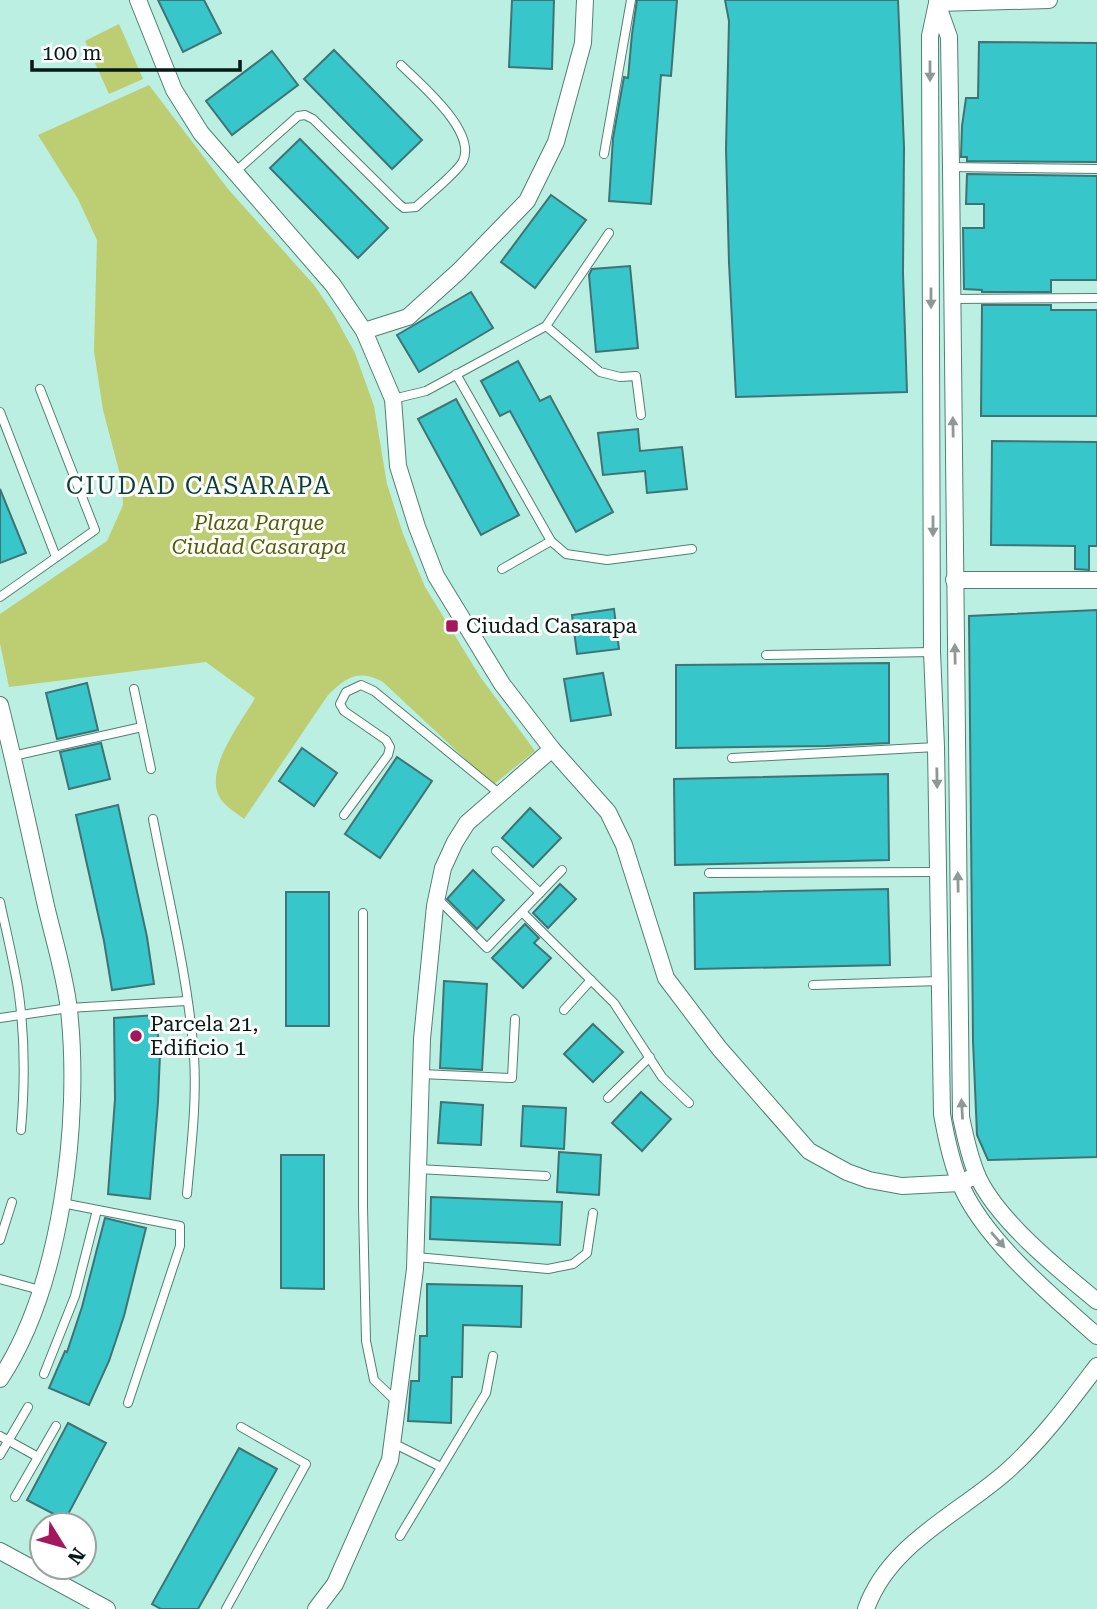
<svg xmlns="http://www.w3.org/2000/svg" width="1097" height="1609" viewBox="0 0 1097 1609" font-family="'Roboto Serif',serif">
<rect width="100%" height="100%" fill="#bbefe2"/>
<g fill="#bccd72">
<polygon points="119,24 143,79 109,94 85,41"/>
<path d="M149 85 228 189 314 285 333 313 355 353 374 406 387 484 403 534 425 587 481 678 535 751 493 785 383 682C358 669 347 677 328 695L244 819C238 814 229 809 223 802 199 774 242 722 255 698L206 662 9 687 0 643V614L107 541 123 505 122 482 103 410 94 351 97 240 78 199 38 135Z"/>
</g>
<g fill="#37c6c9" stroke="#3f7374" stroke-width="2">
<polygon points="158,0 204,0 221,33 183,52"/>
<polygon points="512,0 554,0 552,69 509,67"/>
<polygon points="637,0 677,0 671,76 661,75 651,204 609,201 613,138 624,77 628,78 632,34"/>
<polygon points="725,0 898,0 904,147 903,273 907,392 736,397 729,263 726,149 729,21"/>
<polygon points="979,42 1097,43 1097,162 967,161 967,157 961,157 962,126 966,98 978,98"/>
<polygon points="334,50 422,140 392,169 304,79"/>
<polygon points="272,51 298,85 232,135 206,101"/>
<polygon points="300,139 388,228 358,258 270,168"/>
<polygon points="967,174 1097,176 1097,280 1051,280 1051,292 982,292 982,290 964,289 963,228 984,228 984,204 966,204"/>
<polygon points="551,195 586,220 535,288 501,262"/>
<polygon points="630,266 638,348 596,352 589,275 592,269"/>
<polygon points="471,292 493,328 419,372 397,335"/>
<polygon points="982,305 1051,305 1051,310 1097,310 1097,416 981,416"/>
<polygon points="518,361 540,401 550,396 613,512 576,532 510,411 500,416 481,381"/>
<polygon points="456,399 519,515 481,535 418,419"/>
<polygon points="638,429 640,451 682,447 687,489 647,493 645,471 603,475 598,433"/>
<polygon points="992,441 1097,442 1097,546 1089,546 1089,570 1075,569 1075,546 991,545"/>
<polygon points="0,489 26,553 0,563"/>
<polygon points="614,609 619,649 577,654 572,615"/>
<polygon points="1097,610 1097,1157 988,1160 977,1135 973,1041 969,616"/>
<polygon points="889,663 889,743 826,746 676,748 676,665"/>
<polygon points="603,673 611,715 571,721 564,679"/>
<polygon points="87,683 98,730 57,739 46,693"/>
<polygon points="101,743 110,779 69,789 60,752"/>
<polygon points="302,748 337,773 314,806 279,781"/>
<polygon points="397,757 432,781 380,858 345,834"/>
<polygon points="888,774 889,860 675,865 674,779"/>
<polygon points="118,805 147,937 154,984 112,990 104,941 76,815"/>
<polygon points="530,808 561,838 533,867 502,838"/>
<polygon points="473,870 504,900 477,929 447,899"/>
<polygon points="560,884 576,899 548,928 533,913"/>
<polygon points="888,889 890,965 695,969 694,893"/>
<rect x="286" y="892" width="43" height="134"/>
<polygon points="525,924 539,938 534,943 551,958 523,988 492,958"/>
<polygon points="444,981 487,984 482,1070 440,1068"/>
<polygon points="156,1015 160,1054 158,1102 150,1199 108,1194 115,1099 114,1018"/>
<polygon points="593,1024 623,1052 593,1082 564,1054"/>
<polygon points="641,1092 671,1119 642,1151 612,1123"/>
<polygon points="441,1102 483,1105 481,1145 438,1143"/>
<polygon points="523,1106 566,1108 564,1149 521,1146"/>
<polygon points="559,1152 601,1155 599,1195 557,1192"/>
<polygon points="281,1155 324,1155 324,1289 281,1288"/>
<polygon points="431,1197 562,1202 560,1245 430,1239"/>
<polygon points="105,1218 146,1228 124,1316 109,1361 89,1405 49,1388 65,1351 67,1352 82,1307"/>
<polygon points="427,1284 522,1286 521,1327 463,1325 462,1377 452,1377 451,1423 408,1421 411,1381 419,1381 420,1336 427,1336"/>
<polygon points="68,1423 106,1443 65,1520 27,1500"/>
<polygon points="239,1448 277,1469 198,1609 161,1609 152,1604"/>
</g>
<g fill="none" stroke-linecap="round" stroke-linejoin="round">
<g stroke="#4f8074" stroke-width="10">
<g id="service">
<polyline points="604,154 631,0"/>
<polyline points="951,167 1097,169"/>
<path d="M235 172 298 116 305 115 313 119 399 204 404 208 416 207C426 197 457 173 463 161 477 131 420 84 401 65"/>
<polyline points="952,299 1097,298"/>
<polyline points="546,326 600,372 620,377 636,376 641,415"/>
<polyline points="456,374 551,541 566,554 607,560 692,549"/>
<polyline points="393,399 426,391 546,326 609,233"/>
<polyline points="0,412 56,557"/>
<polyline points="502,569 551,541"/>
<polyline points="0,597 95,530 40,389"/>
<polyline points="766,655 932,652"/>
<polyline points="134,689 151,769"/>
<polyline points="13,756 142,727"/>
<polyline points="732,758 936,747"/>
<polyline points="344,815 388,755 390,747 386,740 344,711 340,704 346,692 361,685 374,691 500,794"/>
<path d="M153 819C168 897 188 976 194 1056 197 1102 191 1148 187 1194"/>
<polyline points="496,851 540,893"/>
<polyline points="709,873 938,872"/>
<polyline points="437,898 487,948 562,870"/>
<path d="M0 902C6 930 13 959 18 988 25 1034 25 1083 21 1130"/>
<polyline points="522,912 614,1003 662,1077 689,1103"/>
<polyline points="363,913 363,1207 366,1341 374,1380 398,1403"/>
<polyline points="813,985 939,981"/>
<polyline points="564,1010 591,980"/>
<polyline points="0,1018 69,1008 186,1001"/>
<polyline points="421,1074 512,1078 515,1019"/>
<polyline points="608,1098 650,1057"/>
<polyline points="418,1169 546,1176"/>
<polyline points="62,1203 180,1226 180,1246 128,1403"/>
<polyline points="0,1240 12,1202"/>
<polyline points="416,1257 548,1269 573,1264 587,1253 593,1213"/>
<polyline points="0,1279 40,1290"/>
<polyline points="44,1374 75,1296 97,1210"/>
<polyline points="0,1436 38,1457"/>
<polyline points="393,1443 441,1467"/>
<polyline points="0,1455 28,1407"/>
<polyline points="15,1497 56,1426"/>
<polyline points="400,1536 486,1393 493,1356"/>
<polyline points="226,1609 306,1464 241,1427"/>
</g>
</g>
<g stroke="#4f8074" stroke-width="18">
<g id="minor">
<polyline points="138,0 174,90 201,133 333,285 364,331 393,399 398,466 417,527 436,576 502,684 552,749 608,812 624,845 666,978 719,1048 809,1151 847,1172 869,1180 902,1186 960,1183 977,1175"/>
<path d="M937 3 930 36 932 652 936 747 942 1114C946 1137 951 1161 960 1183 983 1239 1052 1296 1097 1336"/>
<polyline points="937,3 1049,0"/>
<path d="M938 6 949 37 951 167 961 1117C965 1136 969 1156 977 1175 996 1219 1059 1270 1097 1301"/>
<polyline points="364,331 408,317 459,271 527,201 556,142 583,43 585,0"/>
<polyline points="954,580 1097,580"/>
<path d="M0 705C17 772 31 839 46 906 54 940 65 975 69 1010 81 1120 62 1286 0 1379"/>
<polyline points="0,1551 107,1609"/>
<polyline points="316,1609 335,1584 390,1460 415,1269 422,1039 435,906 443,868 455,842 467,823 552,749"/>
<path d="M866 1609C889 1544 957 1515 1006 1472 1041 1441 1069 1403 1097 1366"/>
</g>
</g>
<use href="#service" stroke="#fff" stroke-width="8"/>
<use href="#minor" stroke="#fff" stroke-width="16"/>
</g>
<defs><path id="oneway-solid" d="M-6-.8H1V-3.2L6.5 0L1 3.2V.8H-6Z" transform="scale(1.75)"/></defs>
<g fill="#8e9896">
<use href="#oneway-solid" transform="translate(930 71) rotate(90)"/>
<use href="#oneway-solid" transform="translate(931 298) rotate(90)"/>
<use href="#oneway-solid" transform="translate(953 427) rotate(-91)"/>
<use href="#oneway-solid" transform="translate(933 526) rotate(90)"/>
<use href="#oneway-solid" transform="translate(955 654) rotate(-91)"/>
<use href="#oneway-solid" transform="translate(937 778) rotate(89)"/>
<use href="#oneway-solid" transform="translate(958 882) rotate(-91)"/>
<use href="#oneway-solid" transform="translate(962 1109) rotate(-93)"/>
<use href="#oneway-solid" transform="translate(998 1240) rotate(49)"/>
</g>
<g fill="#a4175d" stroke="#fff" stroke-width="2.5">
<rect x="445" y="619" width="14" height="14" rx="3.5"/>
<circle cx="136" cy="1036" r="7"/>
</g>
<g text-anchor="middle" dominant-baseline="central" stroke-width="6" stroke-linejoin="round" paint-order="stroke">
<g font-size="21" font-style="italic" fill="#545f03" stroke="#fff">
<text x="259" y="523">Plaza Parque<tspan x="259" dy="24">Ciudad Casarapa</tspan></text>
</g>
<g font-size="21" fill="#051915" stroke="#fff" text-anchor="start">
<text x="466" y="626">Ciudad Casarapa</text>
<text x="150" y="1024">Parcela 21,<tspan x="150" dy="24">Edificio 1</tspan></text>
</g>
<g font-size="24" letter-spacing="2" fill="#0c4037" stroke="#fff">
<text x="199" y="486">CIUDAD CASARAPA</text>
</g>
</g>
<g transform="translate(63 1546) rotate(127)"><circle r="33" fill="#ffffff" stroke="#9ba3a1" stroke-width="2"/>
<path d="M0-5L12 26L0 18L-12 26Z" fill="#a4175d"/>
<text y="-10" font-size="19" font-weight="bold" text-anchor="middle" fill="#051915">N</text>
</g>
<path d="M32 60v10h208v-10" fill="none" stroke="#051915" stroke-width="3.5"/>
<text x="42" y="60" font-size="21" fill="#051915" stroke="#ffffff" stroke-width="5" paint-order="stroke">100 m</text>
</svg>
